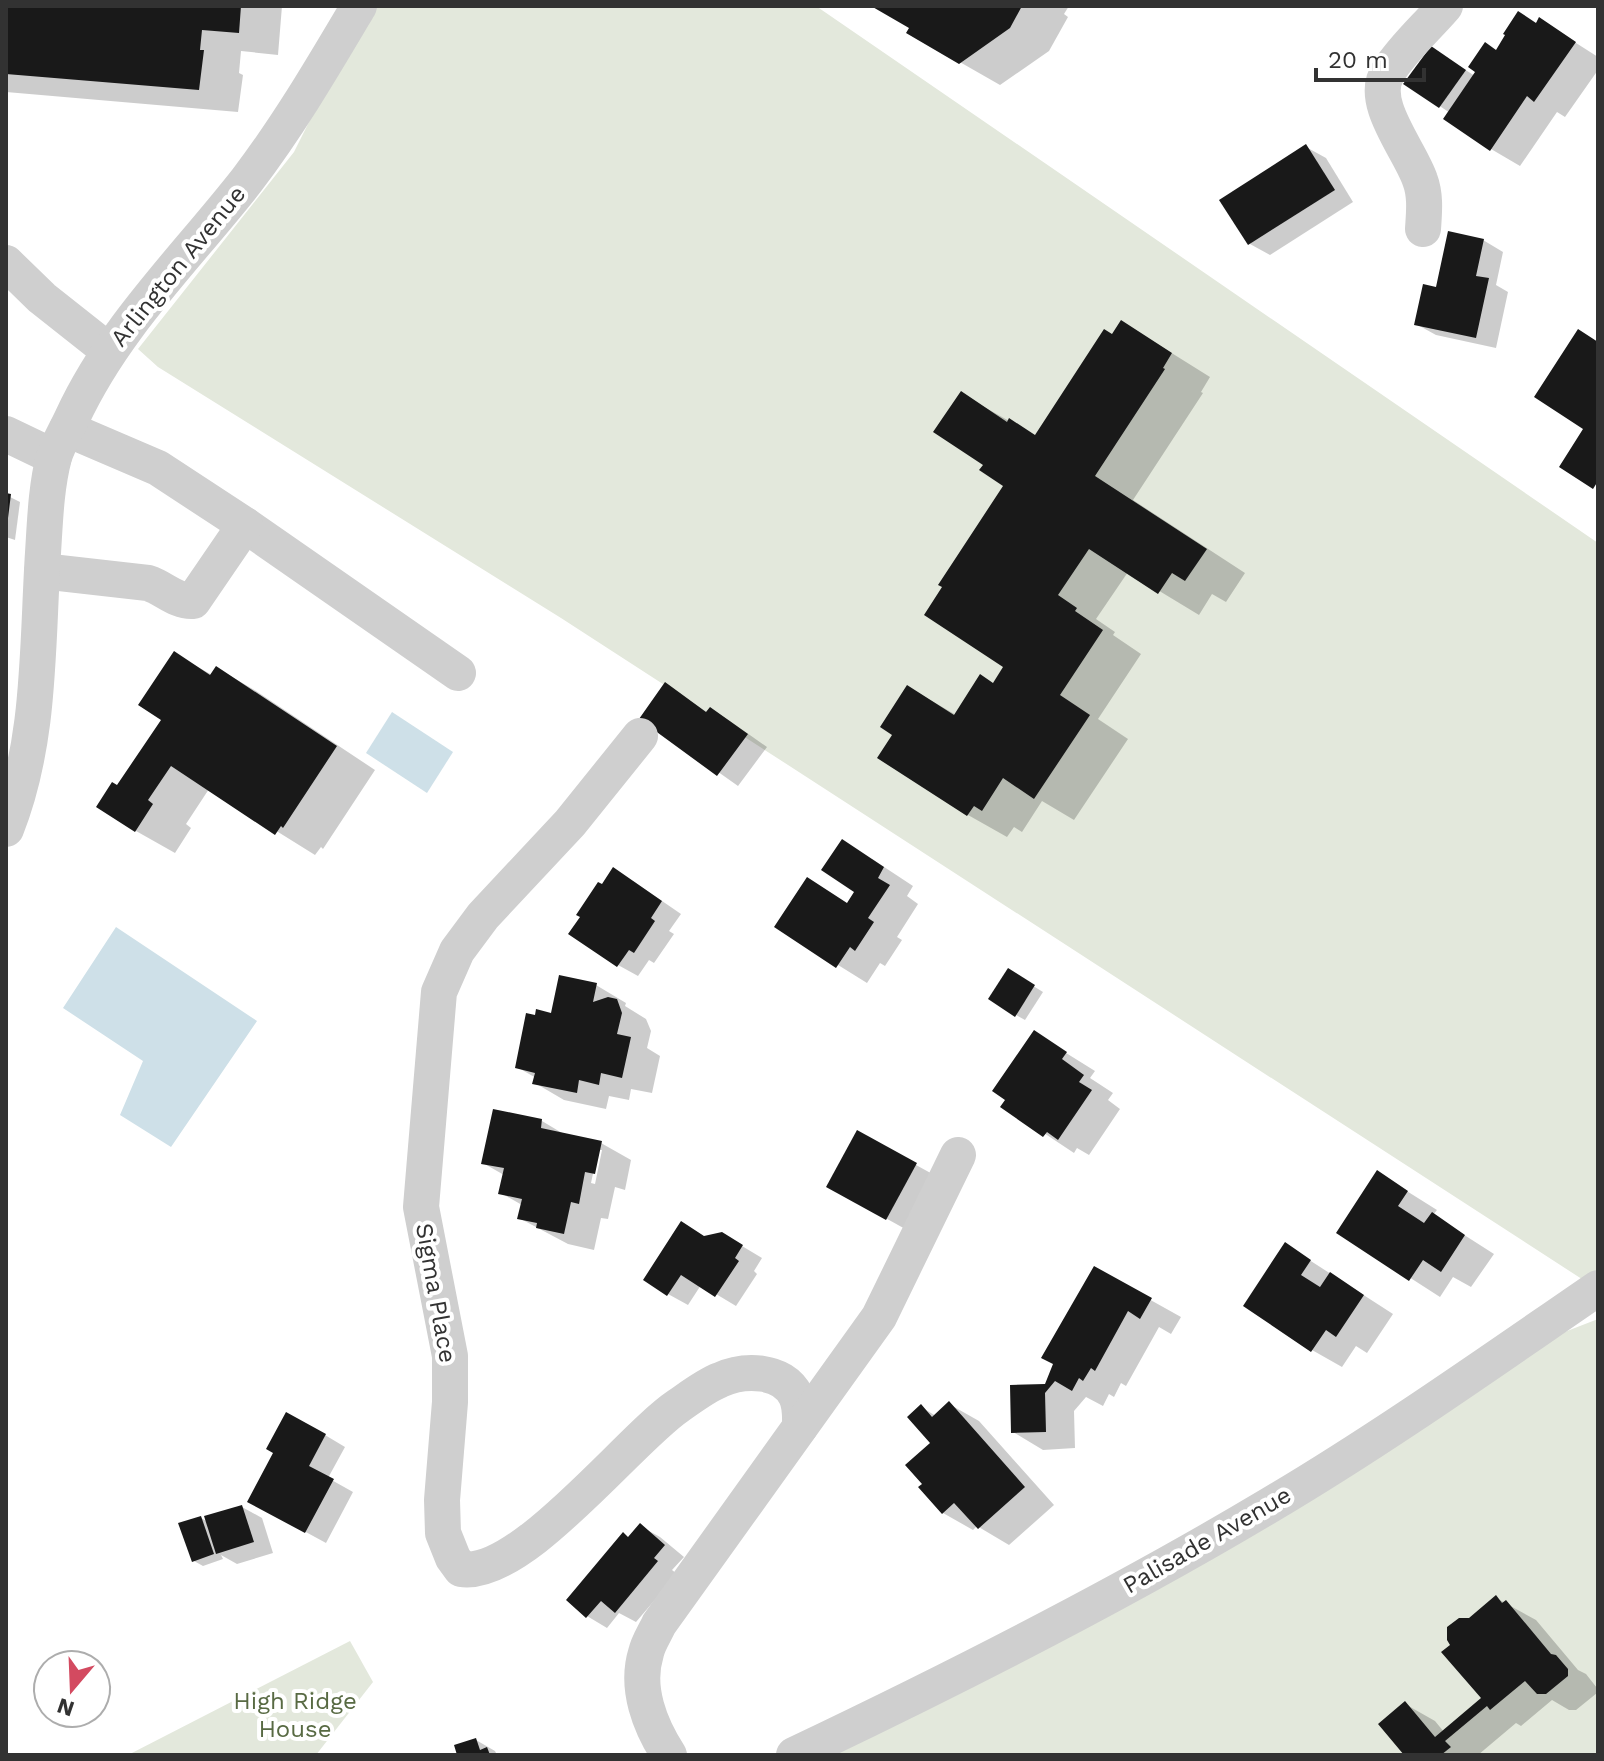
<svg xmlns="http://www.w3.org/2000/svg" width="1604" height="1761" viewBox="0 0 1604 1761" font-family="'Work Sans',sans-serif">
<rect width="100%" height="100%" fill="#fff"/>
<g fill="#e3e8dc">
<polygon points="367,6 816,6 1598,543 1598,1274 1588,1283 561,618 158,367 138,349 294,152"/>
<polygon points="1598,1319 1598,1755 794,1755 1500,1357"/>
<polygon points="350,1641 373,1682 316,1755 128,1755"/>
</g>
<g fill="#cee0e8">
<polygon points="392,712 453,752 427,793 366,753"/>
<polygon points="116,927 257,1021 171,1147 120,1115 143,1061 63,1008"/>
</g>
<g fill="#0003" fill-rule="evenodd">
<polygon points="6,6 282,6 278,55 241,51 239,73 243,75 238,112 6,92"/>
<polygon points="875,6 1069,6 1064,14 1068,17 1049,51 1000,85 909,33 912,27"/>
<polygon points="1540,20 1598,57 1598,70 1565,117 1557,112 1520,166 1491,149 1450,113 1406,83 1431,48 1475,76 1497,51"/>
<polygon points="1306,147 1326,158 1353,202 1270,255 1250,244"/>
<polygon points="1483,240 1503,252 1496,285 1508,292 1496,348 1436,335 1416,324 1438,289"/>
<polygon points="1122,322 1210,377 1201,392 1203,393 1133,500 1245,573 1226,602 1212,594 1199,615 1128,572 1096,619 1115,632 1113,635 1141,654 1098,719 1128,739 1074,820 1042,801 1022,832 1014,827 1007,837 968,815 895,734 908,687 956,715 994,684 1006,667 1006,485 985,465 961,394 1036,436"/>
<polygon points="6,495 20,502 15,540 6,537"/>
<polygon points="175,654 212,675 217,668 256,691 375,770 323,849 321,847 315,855 209,789 186,824 191,828 175,853 136,831 118,788 164,719"/>
<polygon points="666,685 708,713 711,709 730,721 767,747 738,786 642,718"/>
<polygon points="872,859 913,886 907,896 918,904 897,937 902,940 885,966 880,963 867,983 777,927 849,904"/>
<polygon points="633,881 681,914 669,931 674,934 654,963 649,960 638,976 618,965"/>
<polygon points="1017,976 1043,992 1025,1020 1016,1015"/>
<polygon points="596,985 626,1003 625,1006 646,1019 651,1031 647,1048 660,1056 652,1093 631,1089 629,1100 609,1096 606,1109 564,1100 535,1083 536,1078 517,1067 553,1015"/>
<polygon points="1034,1033 1095,1071 1090,1078 1113,1093 1108,1100 1120,1109 1089,1155 1077,1148 1074,1153 1003,1106"/>
<path d="M542 1121 567 1136 601 1143 631 1160 625 1190 615 1187 608 1219 601 1218 594 1250 568 1244 519 1218 522 1205 501 1193 504 1175 483 1163ZM598 1150H602L595 1184 591 1183Z"/>
<polygon points="858,1133 936,1176 907,1230 828,1186"/>
<polygon points="1378,1173 1437,1210 1433,1215 1494,1254 1471,1287 1453,1277 1440,1297 1339,1232"/>
<polygon points="722,1234 762,1258 754,1271 757,1274 736,1306 701,1285 688,1305 668,1294 706,1238"/>
<polygon points="1286,1245 1393,1314 1367,1353 1356,1346 1342,1367 1312,1350"/>
<polygon points="1095,1269 1181,1317 1171,1334 1159,1327 1126,1386 1121,1383 1114,1397 1109,1394 1103,1406 1086,1397 1074,1411 1075,1448 1043,1450 1013,1432 1046,1386"/>
<polygon points="949,1404 979,1421 1054,1505 1009,1545 977,1526 973,1530 943,1513 925,1484 933,1444 921,1407 936,1416"/>
<polygon points="325,1435 345,1447 328,1478 353,1492 326,1543 269,1512"/>
<polygon points="242,1507 262,1518 273,1553 237,1564 221,1555 223,1559 203,1566 194,1561 201,1518 208,1522"/>
<polygon points="640,1526 660,1537 684,1557 672,1570 677,1574 636,1622 619,1613 607,1628 587,1616 630,1538"/>
<polygon points="1496,1598 1536,1620 1578,1670 1586,1674 1597,1688 1597,1693 1576,1710 1569,1710 1552,1700 1521,1726 1516,1723 1478,1755 1407,1755 1405,1704 1435,1721 1444,1732 1483,1698 1469,1620"/>
<polygon points="476,1740 495,1751 497,1755 460,1755"/>
</g>
<g fill="#191919">
<polygon points="6,6 241,6 239,33 202,30 200,50 204,50 199,90 6,74"/>
<polygon points="871,6 1022,6 1010,28 959,64 906,33 909,28"/>
<polygon points="1518,11 1536,23 1539,17 1576,42 1534,102 1527,96 1490,151 1443,119 1475,72 1468,67 1485,42 1496,50 1505,35 1503,34"/>
<polygon points="1431,46 1466,70 1439,108 1403,84"/>
<polygon points="1306,144 1335,190 1248,245 1219,200"/>
<polygon points="1448,231 1484,239 1476,276 1489,278 1476,338 1414,325 1423,284 1436,287"/>
<polygon points="1121,320 1172,353 1163,368 1165,369 1095,476 1207,549 1185,581 1172,573 1158,594 1089,549 1058,595 1077,608 1075,611 1103,630 1060,695 1090,715 1034,799 1003,778 982,811 974,806 967,816 877,758 892,735 880,727 907,685 954,715 980,674 993,683 1003,667 924,615 942,587 938,585 1003,486 979,470 983,465 933,432 961,391 1007,422 1009,418 1035,435 1104,329 1112,334"/>
<polygon points="1578,329 1598,342 1598,481 1593,489 1559,467 1583,429 1534,397"/>
<polygon points="6,493 11,494 8,518 6,518"/>
<polygon points="174,651 210,675 216,666 337,746 283,828 281,826 275,835 171,766 148,800 153,804 135,832 96,807 112,782 117,785 161,720 138,705"/>
<polygon points="665,682 706,712 710,707 748,734 717,776 639,719"/>
<polygon points="842,839 884,867 878,878 890,885 868,918 874,922 855,951 850,947 836,968 774,927 807,877 847,903 854,892 821,870"/>
<polygon points="613,867 662,901 651,918 655,921 634,953 629,950 617,967 568,934 580,917 576,915 598,882 602,884"/>
<polygon points="1008,968 1035,985 1015,1017 988,999"/>
<polygon points="559,975 597,983 593,1002 608,997 617,999 622,1013 617,1034 631,1037 622,1078 601,1073 599,1085 579,1080 577,1093 532,1084 535,1073 515,1068 526,1013 535,1015 536,1009 551,1013"/>
<polygon points="1034,1030 1067,1052 1062,1059 1084,1075 1079,1082 1092,1090 1058,1140 1047,1132 1043,1137 1000,1107 1005,1100 992,1091"/>
<polygon points="493,1109 542,1119 541,1128 602,1141 595,1174 585,1172 579,1204 571,1202 564,1234 536,1228 537,1223 517,1219 522,1199 498,1194 504,1168 481,1164"/>
<polygon points="857,1130 917,1163 886,1220 826,1187"/>
<polygon points="1377,1170 1408,1191 1398,1206 1424,1223 1432,1212 1465,1235 1441,1272 1423,1260 1409,1281 1336,1233"/>
<polygon points="681,1221 704,1236 722,1232 743,1245 735,1258 739,1261 715,1297 681,1275 667,1296 643,1280"/>
<polygon points="1285,1242 1311,1260 1301,1275 1320,1287 1330,1272 1364,1295 1336,1337 1326,1330 1311,1352 1243,1306"/>
<polygon points="1094,1266 1152,1298 1140,1319 1128,1311 1095,1371 1091,1368 1083,1381 1079,1378 1072,1391 1055,1381 1045,1393 1046,1432 1011,1433 1010,1385 1045,1384 1053,1364 1041,1358"/>
<polygon points="949,1401 1025,1487 978,1529 954,1503 942,1514 918,1487 922,1484 905,1465 930,1443 907,1417 921,1404 932,1417"/>
<polygon points="286,1412 326,1434 309,1466 334,1479 305,1533 247,1502 273,1453 266,1449"/>
<polygon points="242,1505 254,1542 216,1554 204,1516"/>
<polygon points="201,1516 214,1554 192,1562 178,1523"/>
<polygon points="640,1523 665,1545 654,1558 658,1561 615,1613 601,1601 586,1618 566,1600 623,1532 628,1537"/>
<polygon points="1496,1595 1502,1603 1506,1600 1551,1654 1556,1655 1568,1669 1568,1676 1546,1694 1537,1694 1525,1681 1490,1710 1487,1706 1445,1741 1451,1747 1441,1755 1404,1755 1378,1724 1405,1701 1435,1737 1481,1698 1441,1652 1450,1645 1447,1640 1447,1627 1459,1618 1469,1618"/>
<polygon points="476,1738 480,1750 487,1747 490,1755 457,1755 454,1745"/>
</g>
<g fill="none" stroke-linecap="round" stroke-linejoin="round">
<g stroke="#cfcfcf" stroke-width="36">
<path d="M1423 229C1424 213 1426 196 1420 180 1410 150 1368 102 1388 72 1403 48 1427 27 1445 6"/>
<polyline points="6,263 42,298 109,351"/>
<polyline points="6,434 54,457"/>
<polyline points="245,525 458,673"/>
<path d="M42 571 148 583C164 588 176 602 193 601L245 525 158 468 67 429"/>
<path d="M640 736 570 823 483 916 457 951 439 992 421 1207 450 1356V1402L442 1500 443 1533 453 1558 461 1569C521 1579 629 1439 678 1406 691 1397 705 1386 720 1380 744 1369 783 1369 796 1396 801 1406 800 1416 800 1427"/>
<path d="M6 829C41 741 37 646 43 553 45 522 46 487 54 457 58 444 66 431 72 418 114 327 186 258 247 180 289 125 324 65 359 6"/>
<path d="M669 1755C650 1726 635 1688 646 1653 648 1643 655 1633 659 1624L879 1317 958 1155"/>
<path d="M794 1755C956 1678 1116 1597 1270 1505 1383 1438 1490 1362 1598 1288"/>
</g>
</g>
<g text-anchor="middle" dominant-baseline="central" stroke-width="8" stroke-linejoin="round" paint-order="stroke">
<g font-size="24" fill="#323232" stroke="#fff">
<text transform="translate(178 266) rotate(-51)">Arlington Avenue</text>
<text transform="translate(436 1293) rotate(80)">Sigma Place</text>
<text transform="translate(1207 1540) rotate(-30)">Palisade Avenue</text>
</g>
<g font-size="24" fill="#586a43" stroke="#fff">
<text x="295" y="1701">High Ridge<tspan x="295" dy="28">House</tspan></text>
</g>
</g>
<rect width="1604" height="1761" fill="none" stroke="#323232" stroke-width="16"/>
<g transform="translate(72 1689) rotate(199)"><circle r="38" fill="#ffffff" stroke="#adadad" stroke-width="2"/>
<path d="M0-6L14 30L0 20L-14 30Z" fill="#d34a60"/>
<text y="-12" font-size="22" font-weight="bold" text-anchor="middle" fill="#323232">N</text>
</g>
<path d="M1316 68v12h108v-12" fill="none" stroke="#323232" stroke-width="4"/>
<text x="1328" y="68" font-size="24" fill="#323232" stroke="#ffffff" stroke-width="6" paint-order="stroke">20 m</text>
</svg>
